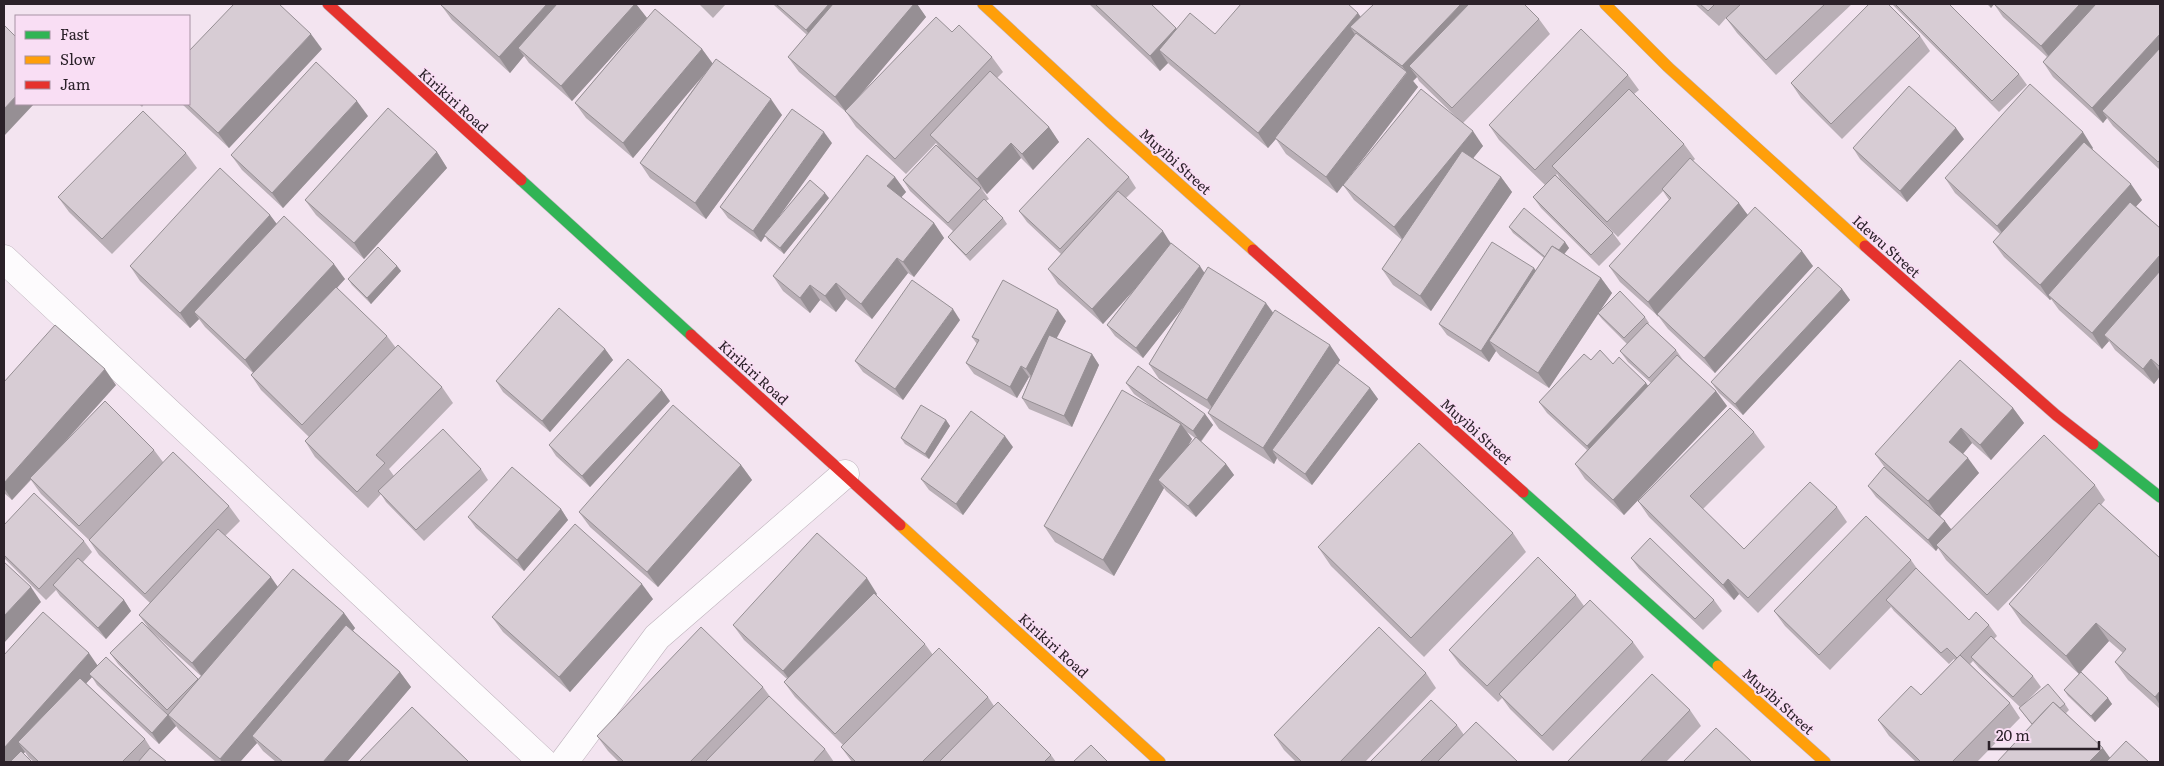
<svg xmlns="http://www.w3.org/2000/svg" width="2164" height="766" viewBox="0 0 2164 766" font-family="Literata,serif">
<rect width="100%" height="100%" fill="#f3e4f0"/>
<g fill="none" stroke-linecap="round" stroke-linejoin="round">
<g stroke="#beb3bc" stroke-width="29">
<g id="street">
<polyline points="4,259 543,762"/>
<polyline points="564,762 657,637 845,474"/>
</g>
</g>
<g stroke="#beb3bc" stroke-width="12">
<g id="fast">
<polyline points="521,180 691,335"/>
<polyline points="2093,444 2160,497"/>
<polyline points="1523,492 1718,666"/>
</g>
</g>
<g stroke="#beb3bc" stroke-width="12">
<g id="slow">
<polyline points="983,4 1110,122 1253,250"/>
<polyline points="1605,4 1668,67 1865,246"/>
<polyline points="900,525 1160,762"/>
<polyline points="1718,666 1825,762"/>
</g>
</g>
<g stroke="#beb3bc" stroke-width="12">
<g id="jam">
<polyline points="328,4 521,180"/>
<polyline points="1865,246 2056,415 2093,444"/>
<polyline points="1253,250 1523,492"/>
<polyline points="691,335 900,525"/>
</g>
</g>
<use href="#street" stroke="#fdfbfd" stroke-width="28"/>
<use href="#fast" stroke="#30b455" stroke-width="11"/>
<use href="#slow" stroke="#ff9f0a" stroke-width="11"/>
<use href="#jam" stroke="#e5322d" stroke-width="11"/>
</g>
<g fill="#b9afb6" fill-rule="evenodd">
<polygon points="636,4 647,18 702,49 712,63 782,115 706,219 650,178 640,163 704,74 633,158 586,118 575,103 644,21 572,101 529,63 524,56 510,73 452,20 441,5"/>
<polygon points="699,4 726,4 713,18"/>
<polygon points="773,4 917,4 926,17 854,102 952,32 992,57 1003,72 997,78 1049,127 1059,142 1033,170 1021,158 987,194 981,188 989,199 986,201 1003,218 1007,224 970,261 952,242 948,237 953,231 910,191 903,180 939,148 936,143 906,174 856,127 846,112 799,72 788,57 807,35 775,6"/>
<polygon points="1089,4 1151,4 1177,29 1215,34 1361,17 1539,19 1550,34 1463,123 1483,146 1473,158 1501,177 1512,192 1431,311 1393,285 1382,269 1402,240 1354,200 1343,185 1461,122 1419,81 1417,77 1413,81 1418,87 1337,193 1286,154 1276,139 1268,148 1170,65 1168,63 1160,71"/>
<polygon points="1695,4 1852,4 1776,75 1737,33 1726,18 1719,26"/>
<polygon points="1892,4 1949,4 2019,74 2027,85 1999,112"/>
<polygon points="1987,4 2160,4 2160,170 2113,126 2107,118 2103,123 2053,77 2043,62 2047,57 2003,17 1994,4 1991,8"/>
<polygon points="1920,36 1930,51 1842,139 1801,98 1791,83"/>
<polygon points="322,49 229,148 182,104 189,104"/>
<polygon points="1628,75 1639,90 1634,94 1684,144 1695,159 1693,161 1748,215 1813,266 1715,373 1668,329 1659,317 1620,282 1609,266 1669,200 1663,191 1618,237 1562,182 1557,174 1556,175 1613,233 1621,244 1599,266 1541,208 1533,197 1545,185 1499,140 1489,125"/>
<polygon points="139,104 144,104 142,107"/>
<polygon points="368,116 283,208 242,170 231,155"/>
<polygon points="1964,139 1907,202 1860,159 1853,148"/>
<polygon points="832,143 772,226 829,198 784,254 768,241 765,236 761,242 728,218 720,207"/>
<polygon points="2093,148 2092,149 2142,200 2136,206 2160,228 2160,376 2154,384 2115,350 2109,341 2102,349 2059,310 2051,299 2050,300 2004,257 1993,242 2000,234 1955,193 1945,178"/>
<polygon points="437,152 447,168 364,259 316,215 305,200"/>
<polygon points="186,153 197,168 112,254 69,212 58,197"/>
<polygon points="895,177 906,192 901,197 934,223 944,238 914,277 908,273 872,319 846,299 836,312 820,300 810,313 783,291 773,276"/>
<polygon points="1129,177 1136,188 1126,198 1171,243 1205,273 1273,313 1340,360 1338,364 1370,388 1378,399 1312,485 1279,461 1277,458 1274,464 1219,429 1208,413 1210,410 1159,379 1149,364 1184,306 1143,358 1115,336 1107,325 1134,290 1103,324 1058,284 1048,269 1061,254 1027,222 1019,211"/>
<polygon points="270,215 277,224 345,279 337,288 387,336 396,348 442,387 453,403 389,469 394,476 481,469 488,480 424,541 386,502 381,494 368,508 315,457 305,441 309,437 261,390 251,375 253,373 205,327 199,319 190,328 140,281 130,266"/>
<polygon points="1509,227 1565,242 1569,248 1564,254 1601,278 1612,293 1598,313 1645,317 1649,323 1648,324 1676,350 1683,360 1716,391 1727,406 1624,515 1585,479 1575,464 1587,450 1547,413 1539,402 1591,360 1613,364 1646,383 1648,386 1651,383 1628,362 1620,351 1627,344 1602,319 1598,314 1549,388 1500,356 1496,351 1489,362 1447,335 1439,324 1534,268 1535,271 1544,258 1513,233"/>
<polygon points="397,266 401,271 371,304 352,285 348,279"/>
<polygon points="1842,289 1850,300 1743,415 1719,393 1711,382"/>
<polygon points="960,320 903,400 863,372 855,361"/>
<polygon points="1066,321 1056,338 1092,354 1099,365 1072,427 1029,409 1022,398 1030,378 1029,377 1017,398 974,374 966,363 977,344 972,337"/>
<polygon points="605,349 613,360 550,432 503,392 496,381"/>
<polygon points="4,382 116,385 56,452 154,450 163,462 229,506 240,521 225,536 278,587 344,613 355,628 353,631 400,672 411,687 347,762 276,762 263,751 257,743 240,762 216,762 179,730 176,726 159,744 97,685 92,677 86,683 145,739 152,750 167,762 34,762 29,758 25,752 4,762 4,655 97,666 168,715 118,664 110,653 142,622 198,679 201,676 150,630 139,615 150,603 99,555 89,540 41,494 31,480 12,500 4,493"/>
<path d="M1126 383 1205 414 1213 425 1201 442 1226 464 1234 475 1196 517 1166 491 1164 488 1114 576 1055 542 1044 526 1152 407 1134 394ZM1187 432 1195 438 1186 449 1192 439Z"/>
<polygon points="670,401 590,487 556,456 549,445"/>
<polygon points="2013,408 2024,423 1991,460 1972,443 1963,454 1979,473 1940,516 1951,529 2095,485 2105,500 2101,505 2160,558 2160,709 2128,680 2115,662 2123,653 2109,641 2081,672 2112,704 2095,722 2068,696 2064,690 2079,674 2022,623 2009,604 2069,538 1998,611 1946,560 1938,548 1936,551 1876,497 1868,486 1886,469 1875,454"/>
<polygon points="946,420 950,426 929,459 905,444 901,438"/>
<polygon points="1754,432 1765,447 1703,509 1744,549 1837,507 1847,522 1758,613 1739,594 1734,600 1649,517 1638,501"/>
<polygon points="1013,447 963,515 929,490 921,479"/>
<polygon points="741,465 752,480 658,587 590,527 579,512"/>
<polygon points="561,509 568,520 524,571 476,528 468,517"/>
<polygon points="4,525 84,541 92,552 83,562 124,600 131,611 106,639 60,596 56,590 46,600 4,558"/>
<polygon points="1513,533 1526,552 1424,657 1331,566 1318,547"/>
<polygon points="1631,558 1714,600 1722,611 1703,630 1639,569"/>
<polygon points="1911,560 1918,570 1969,620 1989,625 1997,636 1994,639 2033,676 2041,687 2025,703 2065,704 2069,710 2066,713 2110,758 2149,762 1997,762 2032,725 2019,708 2020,707 1979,668 1973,661 1970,664 2010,703 2020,718 1977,762 1916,762 1889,736 1878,720 1921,695 1955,660 1954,659 1949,664 1894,611 1891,607 1830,670 1785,626 1774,611"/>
<polygon points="877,594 876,595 925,644 933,655 988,697 994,706 1051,755 1056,762 852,762 841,747 843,745 795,697 784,682 787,679 744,640 733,625"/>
<polygon points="1576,595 1584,606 1633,642 1644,657 1553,751 1510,709 1502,698 1498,702 1460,665 1449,650"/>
<polygon points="653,599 570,692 503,632 492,617"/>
<polygon points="1426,673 1436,688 1365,762 1296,762 1284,750 1274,735"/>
<polygon points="763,687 771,698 825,749 834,762 619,762 608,751 597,736"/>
<polygon points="1690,710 1701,726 1666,762 1567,762"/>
<polygon points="1457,725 1464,735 1518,762 1370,762"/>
</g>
<g fill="#968f94">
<polygon points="547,4 572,4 518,48 524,56 510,73 499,57"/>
<polygon points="635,4 636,4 647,18 572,101 561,86"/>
<polygon points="829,4 846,4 814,41 806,30"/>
<polygon points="914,4 917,4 926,17 846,112 835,97"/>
<polygon points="1461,4 1486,4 1409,66 1417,77 1413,81 1418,87 1337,193 1326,177 1407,73 1402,66"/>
<polygon points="1989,4 1994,4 1991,8"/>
<polygon points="2080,4 2104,4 2052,61 2041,46"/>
<polygon points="1358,13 1369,28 1350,27 1359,40 1268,148 1258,133"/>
<polygon points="1176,28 1187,43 1159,50 1168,63 1160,71 1150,56"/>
<polygon points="311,34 322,49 229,148 218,133"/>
<polygon points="2160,34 2160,61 2102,111 2107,118 2103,123 2092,108"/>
<polygon points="702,49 713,64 633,158 623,143"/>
<polygon points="16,96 16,104 34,104 4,136 4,109"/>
<polygon points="771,99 782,115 706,219 695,203"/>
<polygon points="357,101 368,116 283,208 272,193"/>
<polygon points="1049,127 1059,142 1033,170 1022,154"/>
<polygon points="1956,128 1964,139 1907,202 1900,191"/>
<polygon points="1473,131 1483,146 1405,243 1394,227"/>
<polygon points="824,132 832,143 761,242 753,231"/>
<polygon points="2083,132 2093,148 2008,241 1997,226"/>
<polygon points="1011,143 1021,158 987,194 977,179"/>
<polygon points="437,152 447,168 364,259 354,243"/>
<polygon points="895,177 906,192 898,201 887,186"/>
<polygon points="1501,177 1512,192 1431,311 1420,296"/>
<polygon points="2131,184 2142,200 2052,298 2048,295 2051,299 2050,300 2040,285"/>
<polygon points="825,193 829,198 784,254 780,248"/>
<polygon points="1739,203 1750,218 1657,314 1658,317 1648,302"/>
<polygon points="270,215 281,230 194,312 199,319 190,328 180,313"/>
<polygon points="934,223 944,238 914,277 903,262"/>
<polygon points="1163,231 1173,247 1103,324 1092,309"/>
<polygon points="1565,242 1569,248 1554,267 1550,261"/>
<polygon points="1802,251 1813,266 1715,373 1704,358"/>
<polygon points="2160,255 2160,283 2104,335 2109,341 2102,349 2092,333"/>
<polygon points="897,258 908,273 872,319 861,304"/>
<polygon points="334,264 345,279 255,375 245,360"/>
<polygon points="397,266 401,271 371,304 367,298"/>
<polygon points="1200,266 1207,277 1143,358 1136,348"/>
<polygon points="1534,268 1542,279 1489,341 1496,351 1489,362 1481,351"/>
<polygon points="1601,278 1612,293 1549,388 1538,373"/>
<polygon points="836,283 846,299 836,312 825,296"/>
<polygon points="810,285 820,300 810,313 800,298"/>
<polygon points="1842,289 1850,300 1743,415 1735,404"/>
<polygon points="1266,303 1277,318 1217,415 1207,400"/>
<polygon points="953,309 960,320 903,400 895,389"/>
<polygon points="1058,310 1066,321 1034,380 1026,369"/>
<polygon points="1330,345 1340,360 1279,455 1272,450 1277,458 1274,464 1263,448"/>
<polygon points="605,349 613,360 550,432 542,421"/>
<polygon points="1092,354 1099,365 1072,427 1064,416"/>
<polygon points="2151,359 2160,372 2160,376 2154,384 2143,369"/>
<polygon points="1021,366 1029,377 1017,398 1010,387"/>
<polygon points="105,369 116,385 12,500 4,488 4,483"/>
<polygon points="1646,383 1654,394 1595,457 1587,446"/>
<polygon points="1370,388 1378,399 1312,485 1305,474"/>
<polygon points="662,390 670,401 590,487 582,476"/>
<polygon points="1716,391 1727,406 1624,515 1613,500"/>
<polygon points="2013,408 2024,423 1991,460 1980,445"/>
<polygon points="1205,414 1213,425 1200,442 1193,431"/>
<polygon points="946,420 950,426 929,459 925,454"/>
<polygon points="1181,424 1192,439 1165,486 1158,480 1164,488 1114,576 1103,560"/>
<polygon points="1961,428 1972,443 1960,457 1949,442"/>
<polygon points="1005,436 1013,447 963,515 956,504"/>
<polygon points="1968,458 1979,473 1939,517 1928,501"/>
<polygon points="1226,464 1234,475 1196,517 1188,506"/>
<polygon points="741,465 752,480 658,587 647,572"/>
<polygon points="561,509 568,520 524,571 517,560"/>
<polygon points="1945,521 1953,532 1936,545 1938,548 1936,551 1928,540"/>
<polygon points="271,577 282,593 203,678 192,663"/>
<polygon points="867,578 877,594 794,686 783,671"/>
<polygon points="1728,579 1739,594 1734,600 1723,585"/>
<polygon points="642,584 653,599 570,692 559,677"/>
<polygon points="31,587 41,602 4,643 4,616"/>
<polygon points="124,600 131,611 106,639 98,628"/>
<polygon points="344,613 355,628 258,741 252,736 257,743 240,762 222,762 220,759"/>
<polygon points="2096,623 2109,641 2079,674 2066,656"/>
<polygon points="89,653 100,669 89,674 92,677 26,750 18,742 25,752 16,762 4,762 4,748"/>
<polygon points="400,672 411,687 347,762 323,762"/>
<polygon points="2160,691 2160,705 2155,697"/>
<polygon points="2108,698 2112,704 2095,722 2091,716"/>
<polygon points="168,715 176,726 159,744 152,733"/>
<polygon points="2103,748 2113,762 2089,762"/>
</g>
<g fill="#d7ccd4" stroke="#968f94">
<polygon points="234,4 279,4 311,34 218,133 187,104 189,104 189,51"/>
<polygon points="442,4 547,4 499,57 441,5"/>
<polygon points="557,4 635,4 561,86 518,48"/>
<polygon points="776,4 829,4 806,30"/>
<polygon points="833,4 914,4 835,97 788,57"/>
<polygon points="1095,4 1151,4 1176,28 1150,56"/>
<polygon points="1241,4 1348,4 1358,13 1258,133 1159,50 1190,13 1215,34"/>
<polygon points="1374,4 1461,4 1402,66 1350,27"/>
<polygon points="1469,4 1524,4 1539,19 1452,108 1409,66"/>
<polygon points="1700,4 1715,4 1708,11"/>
<polygon points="1741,4 1825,4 1766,60 1726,18"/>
<polygon points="1869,4 1888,4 1920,36 1831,124 1791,83"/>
<polygon points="1895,4 1949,4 2019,74 1992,101"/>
<polygon points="1994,4 2080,4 2041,46"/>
<polygon points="2096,4 2160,4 2160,34 2092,108 2043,62"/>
<polygon points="655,9 702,49 623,143 575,103"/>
<polygon points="936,17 952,32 959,25 992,57 895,159 845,111"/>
<polygon points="4,25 16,37 16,96 4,109"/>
<polygon points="1581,29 1628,75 1535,170 1489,125"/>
<polygon points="1356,33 1407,72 1326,177 1275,138"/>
<polygon points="2160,48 2160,160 2158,162 2102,111"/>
<polygon points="716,59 771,99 695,203 640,163"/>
<polygon points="316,62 357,101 272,193 231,155"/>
<polygon points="990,71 1049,127 1022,154 1011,143 977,179 930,135"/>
<polygon points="2030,84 2083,132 1997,226 1945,178"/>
<polygon points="1909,86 1956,128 1900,191 1853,148"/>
<polygon points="1421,89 1473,131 1394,227 1343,185"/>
<polygon points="1629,89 1684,144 1607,222 1552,166"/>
<polygon points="388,108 437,152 354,243 305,200"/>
<polygon points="792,109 824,132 753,231 720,207"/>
<polygon points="143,111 186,153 102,239 58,197"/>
<polygon points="1088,138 1129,177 1060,249 1019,211"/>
<polygon points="2084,142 2131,184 2040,285 1993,242"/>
<polygon points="936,145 981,188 948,223 903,180"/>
<polygon points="1462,151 1501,177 1420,296 1382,269"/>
<polygon points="867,155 895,177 887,186 934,223 903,262 897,258 861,304 836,283 825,296 810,285 800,298 773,276"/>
<polygon points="1690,158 1739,203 1648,302 1609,266 1671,198 1662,189"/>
<polygon points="220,168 270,215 180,313 130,266"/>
<polygon points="1555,175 1613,233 1591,255 1533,197"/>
<polygon points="810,180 825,193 780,248 764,235"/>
<polygon points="1118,191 1163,231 1092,309 1048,269"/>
<polygon points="984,199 1003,218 966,255 948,237"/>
<polygon points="2130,202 2160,228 2160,255 2092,333 2048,295"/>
<polygon points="1755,207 1802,251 1704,358 1657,314"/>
<polygon points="1524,208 1565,242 1559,250 1552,246 1545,257 1509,227"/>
<polygon points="284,216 334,264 245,360 194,312"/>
<polygon points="1492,242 1534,268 1481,351 1439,324"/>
<polygon points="1171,243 1200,266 1136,348 1107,325"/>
<polygon points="1552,246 1601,278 1538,373 1489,341"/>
<polygon points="378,247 397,266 367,298 348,279"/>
<polygon points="1208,267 1266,303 1207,400 1149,364"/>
<polygon points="1818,267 1842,289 1735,404 1711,382"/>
<polygon points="2160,271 2160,365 2159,366 2151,359 2143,369 2104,335"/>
<polygon points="912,280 953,309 895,389 855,361"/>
<polygon points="1003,280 1058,310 1026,369 1021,366 1010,387 966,363 979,340 972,337"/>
<polygon points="336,287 387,336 302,425 251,375"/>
<polygon points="1620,291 1645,317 1624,338 1598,313"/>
<polygon points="559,308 605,349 542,421 496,381"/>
<polygon points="1275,310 1330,345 1263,448 1208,413"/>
<polygon points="1647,323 1676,350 1649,378 1620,351"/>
<polygon points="55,325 105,369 4,483 4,382"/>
<polygon points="1049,335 1092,354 1064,416 1022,398"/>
<polygon points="398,345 442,387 376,455 385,463 357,492 305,441"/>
<polygon points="1600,350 1613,364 1619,357 1646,383 1587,446 1539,402 1584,354 1591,360"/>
<polygon points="1677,355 1716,391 1613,500 1575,464"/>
<polygon points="628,359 662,390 582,476 549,445"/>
<polygon points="1960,360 2013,408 1980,445 1961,428 1949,442 1968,458 1928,501 1875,454"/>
<polygon points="1337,363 1370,388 1305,474 1272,450"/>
<polygon points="1138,366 1205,414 1193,431 1126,383"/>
<polygon points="1122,390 1181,424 1103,560 1044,526"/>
<polygon points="105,401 154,450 79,526 30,478"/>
<polygon points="673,405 741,465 647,572 579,512"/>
<polygon points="921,405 946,420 925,454 901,438"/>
<polygon points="1730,408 1754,432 1690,496 1744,549 1810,482 1837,507 1748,598 1728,579 1723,585 1638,501"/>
<polygon points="971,411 1005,436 956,504 921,479"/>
<polygon points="443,429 481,469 416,530 378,491"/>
<polygon points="2044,435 2095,485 1987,595 1936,545"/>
<polygon points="1196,437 1226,464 1188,506 1158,480"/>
<polygon points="1419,443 1513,533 1411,638 1318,547"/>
<polygon points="173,452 229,506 145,594 89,540"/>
<polygon points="512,467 561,509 517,560 468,517"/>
<polygon points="1884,467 1945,521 1928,540 1868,486"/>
<polygon points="34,493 84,541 39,589 4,555 4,525"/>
<polygon points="2099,503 2160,558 2160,691 2155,697 2115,662 2126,649 2096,623 2066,656 2009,604"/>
<polygon points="1866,516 1911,560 1819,655 1774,611"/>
<polygon points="575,524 642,584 559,677 492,617"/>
<polygon points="218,529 271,577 192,663 139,615"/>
<polygon points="817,533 867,578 783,671 733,625"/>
<polygon points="1650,538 1714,600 1695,619 1631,558"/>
<polygon points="1538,557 1576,595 1487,686 1449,650"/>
<polygon points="78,558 124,600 98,628 53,585"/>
<polygon points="4,562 31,587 4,616"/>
<polygon points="1916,568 1969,620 1976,612 1989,625 1957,658 1947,648 1941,653 1886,600"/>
<polygon points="293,569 344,613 220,759 168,715"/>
<polygon points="874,593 925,644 835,734 784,682"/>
<polygon points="1590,600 1633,642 1542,736 1499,694"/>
<polygon points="43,612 89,653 4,748 4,655"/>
<polygon points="142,622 198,679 167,710 110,653"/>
<polygon points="346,625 400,672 323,762 283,762 252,736"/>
<polygon points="701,627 763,687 690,762 624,762 597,736"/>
<polygon points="1379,627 1426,673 1340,762 1302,762 1274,735"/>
<polygon points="1991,636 2033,676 2013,697 1971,657"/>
<polygon points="939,648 988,697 922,762 856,762 841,747"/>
<polygon points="1960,655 2010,703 1952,762 1921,762 1878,720 1911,686 1921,695"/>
<polygon points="106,657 168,715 152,733 89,674"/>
<polygon points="2081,672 2108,698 2091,716 2064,690"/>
<polygon points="1652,674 1690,710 1640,762 1567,762"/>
<polygon points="80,678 145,739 122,762 39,762 18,742"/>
<polygon points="2048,684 2065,704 2060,708 2053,702 2032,724 2019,708"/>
<polygon points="769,696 825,749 813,762 705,762"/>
<polygon points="1431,700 1457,725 1420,762 1370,762"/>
<polygon points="998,702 1051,755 1044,762 939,762"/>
<polygon points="2053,702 2103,748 2089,762 1997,762"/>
<polygon points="412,707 469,762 359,762"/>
<polygon points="1476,722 1518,762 1437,762"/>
<polygon points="1716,728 1752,762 1683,762"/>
<polygon points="2126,741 2149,762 2106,762"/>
<polygon points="1091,745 1108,762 1073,762"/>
<polygon points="150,748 167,762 138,762"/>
<polygon points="21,751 32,762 10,762"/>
</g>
<g text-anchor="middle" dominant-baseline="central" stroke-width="4" stroke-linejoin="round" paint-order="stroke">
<g font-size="14" fill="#2b2129" stroke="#f9def4">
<text transform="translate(454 100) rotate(42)">Kirikiri Road</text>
<text transform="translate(1176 161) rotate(42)">Muyibi Street</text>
<text transform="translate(1887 246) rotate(42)">Idewu Street</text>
<text transform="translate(754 372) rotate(42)">Kirikiri Road</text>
<text transform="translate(1477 431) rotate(42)">Muyibi Street</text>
<text transform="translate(1054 645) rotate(42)">Kirikiri Road</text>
<text transform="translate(1779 701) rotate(42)">Muyibi Street</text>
</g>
</g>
<rect width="2164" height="766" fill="none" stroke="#2b2129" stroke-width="10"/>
<rect x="15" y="15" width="175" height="90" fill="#f9def4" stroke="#a792a3"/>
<rect x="25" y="31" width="25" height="8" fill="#30b455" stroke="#a792a3"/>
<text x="60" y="40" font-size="15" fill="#2b2129">Fast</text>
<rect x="25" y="56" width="25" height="8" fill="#ff9f0a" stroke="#a792a3"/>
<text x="60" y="65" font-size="15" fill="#2b2129">Slow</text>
<rect x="25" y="81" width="25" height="8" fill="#e5322d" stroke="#a792a3"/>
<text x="60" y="90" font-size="15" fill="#2b2129">Jam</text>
<path d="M1989 741v8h110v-8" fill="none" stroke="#2b2129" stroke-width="2.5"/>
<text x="1996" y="741" font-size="15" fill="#2b2129" stroke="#f9def4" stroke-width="4" paint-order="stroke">20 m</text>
</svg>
